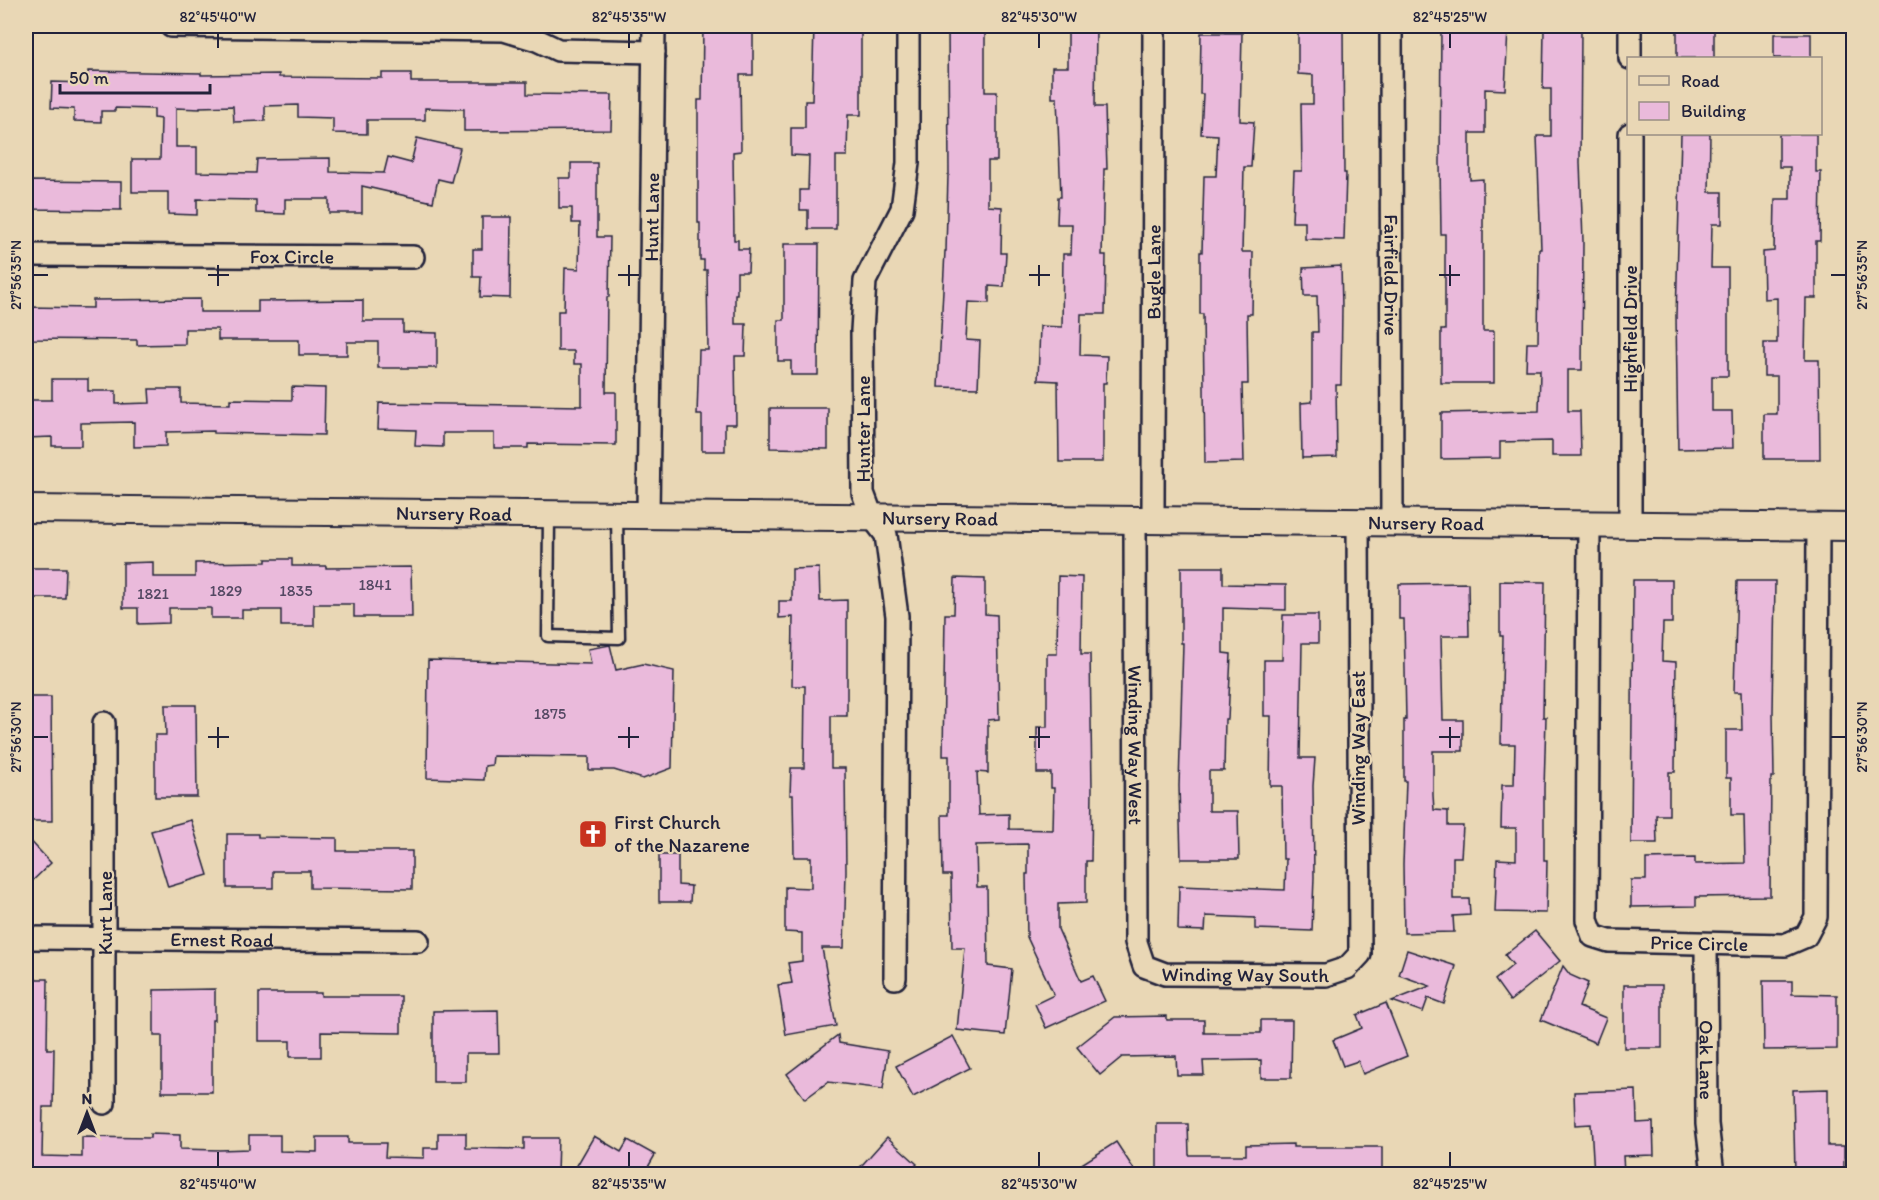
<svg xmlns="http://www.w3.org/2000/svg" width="1879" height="1200" viewBox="0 0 1879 1200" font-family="Itim,sans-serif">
<rect width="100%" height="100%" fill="#e9d7b5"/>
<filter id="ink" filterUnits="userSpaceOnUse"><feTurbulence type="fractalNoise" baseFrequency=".0167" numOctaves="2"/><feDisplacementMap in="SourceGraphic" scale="12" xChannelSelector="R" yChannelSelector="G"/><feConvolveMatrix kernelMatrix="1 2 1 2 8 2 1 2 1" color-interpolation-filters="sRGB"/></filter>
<g filter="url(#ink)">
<g fill="#eabadb" stroke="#22223b" stroke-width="1.5">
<polygon points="703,26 736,26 736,31 753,31 753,75 740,75 741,151 733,152 734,240 738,240 738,249 749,249 748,272 737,272 737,294 735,294 735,324 746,324 745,356 735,356 736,424 725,424 725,451 702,451 702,415 697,415 699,350 708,350 707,270 704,270 704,260 700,260 700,223 698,223 698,100 702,100"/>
<polygon points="814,26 861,26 861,115 848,115 847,156 836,156 836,229 808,229 808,210 800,210 800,190 808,190 809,156 791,155 791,128 805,128 805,101 812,101"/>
<polygon points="948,26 985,26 985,92 997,92 997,161 988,161 988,206 1002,207 1001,253 1006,253 1004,287 989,286 989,303 968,302 966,340 980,341 978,388 938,387 945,251 946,251 948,175 949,175"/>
<polygon points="1068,26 1096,26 1095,107 1105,107 1107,169 1104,169 1102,255 1106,255 1105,314 1081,314 1080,355 1107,356 1106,383 1103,383 1103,462 1059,462 1058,381 1038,380 1040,326 1062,327 1063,254 1071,254 1072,224 1057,224 1058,197 1061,197 1057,98 1052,98 1052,67 1068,67"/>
<polygon points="1441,27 1508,29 1505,90 1485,89 1485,133 1470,133 1470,180 1483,179 1483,331 1494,331 1494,383 1441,383 1441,330 1445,330 1445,234 1441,234 1440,163"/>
<polygon points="1298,28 1343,28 1344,173 1346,173 1344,240 1305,239 1305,222 1292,222 1294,171 1302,171 1301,104 1313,104 1313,75 1298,74"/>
<polygon points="1544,29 1581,29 1580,163 1583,241 1582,370 1568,370 1568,411 1580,411 1581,456 1552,456 1552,441 1500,442 1500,458 1441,459 1441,413 1539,411 1540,370 1526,370 1527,343 1538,343 1539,249 1541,249 1537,136 1551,136 1551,89 1543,89"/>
<rect x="1677" y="30" width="37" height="28"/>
<polygon points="1201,33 1242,33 1240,121 1254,122 1251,167 1244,167 1242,252 1253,252 1252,314 1247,314 1248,384 1242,384 1244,462 1205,463 1203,314 1200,314 1200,252 1202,252 1204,176 1216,176 1218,135 1201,134 1203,94 1200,94"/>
<rect x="1774" y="34" width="37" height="24"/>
<polygon points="88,71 201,73 201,75 279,74 279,77 382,78 382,73 411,73 411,82 527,82 527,94 612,95 611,130 464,131 464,109 425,108 425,120 367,120 367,134 333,133 333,118 298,117 298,105 265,106 265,121 234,122 233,106 200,107 200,109 176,108 176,147 197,147 197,172 256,173 257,159 330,158 330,172 384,173 388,157 411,163 417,138 460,148 451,182 438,179 433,202 362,186 362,213 329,213 329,199 285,199 285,214 256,213 256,200 197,199 197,215 168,214 168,192 132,192 132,159 160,159 161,119 154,118 154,109 115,108 115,111 101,111 101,122 74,121 74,109 51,108 52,82 88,83"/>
<polygon points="1681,134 1710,134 1709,192 1722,192 1722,224 1712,224 1711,268 1728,268 1728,376 1712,376 1712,411 1732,411 1733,448 1678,449 1676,316"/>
<polygon points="1779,134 1816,134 1816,172 1821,172 1820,241 1816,241 1816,298 1806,298 1805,360 1819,360 1820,459 1764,459 1764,414 1777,414 1777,376 1764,376 1764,343 1777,343 1777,298 1764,299 1763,252 1774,251 1775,199 1790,199 1790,167 1779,167"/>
<polygon points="571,163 597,163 597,237 610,237 609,297 607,297 606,392 616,392 616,445 528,444 528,448 494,448 494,433 443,433 443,447 415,446 416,430 378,429 379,403 582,406 582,364 574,364 574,351 558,351 558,311 564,311 565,268 579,269 580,223 572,223 572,208 559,208 559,178 571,178"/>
<polygon points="26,181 121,182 121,210 26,209"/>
<polygon points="482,217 511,217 510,298 480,297 481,277 473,277 473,249 482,249"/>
<polygon points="784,244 819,244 818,375 791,375 791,361 778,361 778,320 784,320"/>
<polygon points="1341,266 1342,308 1341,385 1336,385 1337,457 1302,458 1301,403 1312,402 1312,332 1318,332 1317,296 1304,296 1303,268"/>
<polygon points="200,299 200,312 258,312 258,301 363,300 363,321 403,321 403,332 437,333 437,368 378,368 378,342 347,342 347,355 299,355 299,340 218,340 218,329 185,329 185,344 137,345 137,340 26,339 26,307 93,308 93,300"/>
<polygon points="52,379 88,379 88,391 116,391 116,404 150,403 149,389 181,389 181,403 230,404 230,399 292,400 292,387 325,388 324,435 214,433 214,431 166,432 166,446 134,447 134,422 81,423 81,446 52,446 52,437 26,438 26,400 52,400"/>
<polygon points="770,408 828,408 828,449 770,448"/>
<polygon points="266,559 292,559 292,566 326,566 326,568 411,567 412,617 354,617 354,604 314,604 314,626 281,626 281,610 242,610 242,618 211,618 211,608 169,608 169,623 138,624 138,608 123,608 123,563 153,562 153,577 195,577 195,563 266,562"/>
<polygon points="1181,567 1223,567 1223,584 1286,585 1286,610 1223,608 1223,653 1231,654 1228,719 1225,719 1224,771 1209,771 1209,811 1238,811 1239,859 1181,859 1179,786 1183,643 1181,643"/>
<polygon points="26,568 66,568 65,598 26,598"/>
<polygon points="819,568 820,601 847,600 847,716 831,716 831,768 845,768 846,872 844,948 822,948 836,1026 786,1035 778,985 792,983 788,963 802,961 802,933 785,932 785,887 811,888 811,857 794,857 793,795 790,795 791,768 804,768 805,686 792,686 793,617 779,618 779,601 792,601 792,569"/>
<polygon points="1058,576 1082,577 1081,654 1090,654 1092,788 1091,861 1086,861 1086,903 1058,904 1058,929 1081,981 1093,976 1105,1001 1046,1028 1035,1004 1054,995 1027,937 1026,874 1028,874 1028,844 976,845 977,887 987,887 988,966 1012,969 1005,1035 957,1030 965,948 952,948 951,875 943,875 942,815 949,815 949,756 943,756 945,614 954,614 955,578 985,579 985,614 997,615 999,719 988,720 988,773 977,772 979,815 1009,814 1009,829 1053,830 1054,788 1051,788 1051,773 1037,773 1037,727 1047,727 1047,654 1057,654"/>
<polygon points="1633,580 1672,580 1672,623 1663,623 1662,661 1676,662 1675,772 1669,772 1669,815 1656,815 1657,843 1631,843"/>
<polygon points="1500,581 1545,582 1543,717 1546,717 1544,789 1544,860 1547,860 1546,913 1495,912 1497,859 1516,860 1516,828 1501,828 1502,785 1514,785 1515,744 1501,744 1503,636 1500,636"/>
<polygon points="1737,581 1775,581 1773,713 1774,777 1771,777 1770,896 1696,897 1696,906 1631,907 1631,880 1646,880 1646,859 1695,858 1695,864 1745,863 1744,815 1731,815 1731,778 1726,778 1726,730 1742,730 1741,692 1734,692"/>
<polygon points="1468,583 1469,636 1441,636 1443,720 1463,720 1463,751 1433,751 1433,795 1434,810 1448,811 1448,826 1463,826 1461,857 1453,857 1453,899 1469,899 1470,915 1453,916 1454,932 1404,933 1403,864 1406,781 1404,781 1404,720 1406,720 1404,619 1399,619 1399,584"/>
<polygon points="1283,615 1318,615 1318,643 1302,643 1300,758 1315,758 1313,786 1314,877 1312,931 1255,929 1255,918 1206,916 1205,931 1178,930 1179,886 1285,890 1286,859 1283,859 1282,786 1270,786 1271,716 1264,716 1264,660 1282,660"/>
<polygon points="610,645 616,670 643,664 674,671 672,768 643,779 614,770 589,770 589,757 493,756 492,765 485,766 484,780 427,778 428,660 591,664 588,649"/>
<polygon points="26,697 51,697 52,821 26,821"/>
<polygon points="165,705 196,705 197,797 155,797 155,735 166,735"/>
<polygon points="191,820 208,875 168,887 151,831"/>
<polygon points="227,834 258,834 258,837 337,838 337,851 412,851 412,889 310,888 310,871 273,871 273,888 227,888"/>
<polygon points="26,836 51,863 26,887"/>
<polygon points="659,855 678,855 678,885 691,886 690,902 659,902"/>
<polygon points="1535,931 1560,961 1510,1001 1495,980 1513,965 1505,955"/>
<polygon points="1407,950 1456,966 1444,1004 1428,998 1423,1012 1392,1001 1430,986 1399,975"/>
<polygon points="1563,966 1570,975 1588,983 1579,1007 1606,1018 1596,1043 1541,1020"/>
<polygon points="26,979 48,979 47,1049 54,1049 53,1107 43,1107 42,1156 82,1157 82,1137 150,1138 150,1134 180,1135 180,1149 219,1150 249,1149 249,1135 280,1135 280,1151 317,1152 317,1137 348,1137 348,1143 386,1143 385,1157 424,1158 424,1148 438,1148 438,1133 466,1133 466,1148 524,1149 524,1138 558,1138 557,1174 26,1174"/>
<polygon points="1763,981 1792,981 1792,994 1837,995 1837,1049 1764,1050"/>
<rect x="1624" y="985" width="38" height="63"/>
<polygon points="215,989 215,1020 212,1020 212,1092 162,1092 162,1036 154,1036 154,990"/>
<polygon points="259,993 321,993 321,996 401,996 401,1033 321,1032 321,1057 290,1057 290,1041 259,1041"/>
<polygon points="1386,1003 1407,1056 1363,1074 1358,1061 1343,1066 1333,1040 1362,1028 1357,1015"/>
<polygon points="498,1010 499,1053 466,1053 466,1082 433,1082 433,1011"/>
<polygon points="1167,1016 1167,1020 1204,1020 1204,1033 1261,1033 1261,1020 1292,1020 1291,1078 1261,1078 1261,1060 1203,1061 1204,1075 1177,1075 1176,1056 1122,1057 1100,1075 1077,1047 1115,1017"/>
<polygon points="838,1035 839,1043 888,1051 883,1089 828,1082 805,1099 787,1074"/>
<polygon points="953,1036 970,1068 913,1097 896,1066"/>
<polygon points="1828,1089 1828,1146 1844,1146 1844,1171 1795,1172 1793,1090"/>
<polygon points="1636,1090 1637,1123 1653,1122 1654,1155 1623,1156 1624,1172 1594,1174 1591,1124 1575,1125 1574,1092"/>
<polygon points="1157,1124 1188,1124 1189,1155 1246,1155 1246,1145 1293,1144 1293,1147 1382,1147 1382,1174 1157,1174"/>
<polygon points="594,1136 621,1152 628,1140 655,1155 644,1174 572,1174"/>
<polygon points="887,1137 917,1164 908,1174 854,1174"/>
<polygon points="1116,1142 1137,1174 1066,1174"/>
</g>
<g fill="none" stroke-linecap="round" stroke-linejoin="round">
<g stroke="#22223b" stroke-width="15">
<polyline id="service" points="549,514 548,636 619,638 617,515"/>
</g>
<g stroke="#22223b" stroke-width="26">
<g id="minor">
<polyline points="171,26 504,30 537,40 558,50 654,52"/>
<path id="s1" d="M1391 26 1392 523"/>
<polyline points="1630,58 1630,26"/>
<polyline points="1630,134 1630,524"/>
<path id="s2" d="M26 255 413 257"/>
<path id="s3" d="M648 515 654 26"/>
<path id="s4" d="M1153 520 1154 26"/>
<path id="s5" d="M1135 521 1136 942 1144 966 1165 974 1326 975 1347 968 1360 954 1358 522"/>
<path id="s6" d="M1589 524 1587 920 1593 936 1609 941 1785 945 1806 936 1816 917 1818 526"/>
<polyline points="104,723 104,1103"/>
<path id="s7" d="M26 938 418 941"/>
<path id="s8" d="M1706 944 1707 1124 1713 1174"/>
<polyline points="895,978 897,616 886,535 872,517 863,493 862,331 865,281 902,209 908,163 908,26"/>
</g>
</g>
<g stroke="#22223b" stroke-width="30">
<g id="tertiary">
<path id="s9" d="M26 509 1854 527"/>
</g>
</g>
<use href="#service" stroke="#e9d7b5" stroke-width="10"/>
<use href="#minor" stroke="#e9d7b5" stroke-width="21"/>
<use href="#tertiary" stroke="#e9d7b5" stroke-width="26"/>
</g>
</g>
<path fill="none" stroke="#22223b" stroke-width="2" d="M218 33V48M629 33V48M1039 33V48M1450 33V48M218 265V286M629 265V286M1039 265V286M1450 265V286M33 275H48M208 275H229M618 275H639M1029 275H1050M1439 275H1460M1831 275H1846M218 727V748M629 727V748M1039 727V748M1450 727V748M33 737H48M208 737H229M618 737H639M1029 737H1050M1439 737H1460M1831 737H1846M218 1152V1167M629 1152V1167M1039 1152V1167M1450 1152V1167"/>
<defs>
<g id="church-square" transform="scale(1.5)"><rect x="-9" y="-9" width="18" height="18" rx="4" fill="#c8321e" stroke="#e9d7b5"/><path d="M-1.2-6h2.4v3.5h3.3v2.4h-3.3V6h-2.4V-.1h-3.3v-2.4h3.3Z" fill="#fff"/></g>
</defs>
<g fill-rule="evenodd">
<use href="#church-square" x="593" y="834"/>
</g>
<g text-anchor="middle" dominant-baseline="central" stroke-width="4.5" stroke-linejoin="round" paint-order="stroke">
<g font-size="16" fill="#544863">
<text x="375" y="584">1841</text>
<text x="226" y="590">1829</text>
<text x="296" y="590">1835</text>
<text x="153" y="593">1821</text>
<text x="550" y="713">1875</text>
</g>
<g font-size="20" fill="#22223b" stroke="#e9d7b5">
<text stroke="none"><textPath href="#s3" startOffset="298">Hunt Lane</textPath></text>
<text stroke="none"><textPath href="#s2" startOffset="266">Fox Circle</textPath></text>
<text stroke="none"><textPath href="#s4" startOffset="248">Bugle Lane</textPath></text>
<text stroke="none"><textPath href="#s1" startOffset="249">Fairfield Drive</textPath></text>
<text transform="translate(1630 329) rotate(-90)">Highfield Drive</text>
<text transform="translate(863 429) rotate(-90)">Hunter Lane</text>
<text stroke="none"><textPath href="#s9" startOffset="428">Nursery Road</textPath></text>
<text stroke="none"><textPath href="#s9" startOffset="914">Nursery Road</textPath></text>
<text stroke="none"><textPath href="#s9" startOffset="1400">Nursery Road</textPath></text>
<text stroke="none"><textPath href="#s5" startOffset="224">Winding Way West</textPath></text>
<text transform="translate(1358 748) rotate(-90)">Winding Way East</text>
<text transform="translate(105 913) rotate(-90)">Kurt Lane</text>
<text stroke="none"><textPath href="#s7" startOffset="196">Ernest Road</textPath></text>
<text stroke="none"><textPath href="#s6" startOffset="520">Price Circle</textPath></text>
<text stroke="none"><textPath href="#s5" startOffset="549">Winding Way South</textPath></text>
<text stroke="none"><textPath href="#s8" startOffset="116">Oak Lane</textPath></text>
</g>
<g font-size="20" fill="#22223b" stroke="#e9d7b5" text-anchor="start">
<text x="614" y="822">First Church<tspan x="614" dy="23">of the Nazarene</tspan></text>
</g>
</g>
<rect width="1879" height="1200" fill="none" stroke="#e9d7b5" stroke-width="66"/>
<rect x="1627" y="57" width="195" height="78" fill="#e9d7b5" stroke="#998f84" stroke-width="1.5"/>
<rect x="1639" y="76" width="30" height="9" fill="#e9d7b5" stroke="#998f84" stroke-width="1.5"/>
<text x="1681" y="87" font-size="18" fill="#22223b">Road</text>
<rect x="1639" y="102" width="30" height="18" fill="#eabadb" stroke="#998f84" stroke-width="1.5"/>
<text x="1681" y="117" font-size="18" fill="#22223b">Building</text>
<g transform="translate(87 1113)" stroke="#e9d7b5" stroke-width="4.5" paint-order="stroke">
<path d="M0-4.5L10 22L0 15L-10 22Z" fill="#22223b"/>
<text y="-9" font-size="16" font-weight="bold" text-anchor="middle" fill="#22223b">N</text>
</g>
<path d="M60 84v9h150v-9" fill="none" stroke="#22223b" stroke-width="3"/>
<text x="69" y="84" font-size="18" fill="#22223b" stroke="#e9d7b5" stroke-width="4.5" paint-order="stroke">50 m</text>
<rect x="33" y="33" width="1813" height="1134" fill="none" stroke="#22223b" stroke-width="2"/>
<g font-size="15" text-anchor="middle" fill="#22223b">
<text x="218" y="22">82°45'40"W</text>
<text x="629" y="22">82°45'35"W</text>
<text x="1039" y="22">82°45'30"W</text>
<text x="1450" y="22">82°45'25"W</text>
<text transform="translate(16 275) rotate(-90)" y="5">27°56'35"N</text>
<text transform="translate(1862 275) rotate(-90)" y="5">27°56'35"N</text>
<text transform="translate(16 737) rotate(-90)" y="5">27°56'30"N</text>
<text transform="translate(1862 737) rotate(-90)" y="5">27°56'30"N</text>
<text x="218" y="1189">82°45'40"W</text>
<text x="629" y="1189">82°45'35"W</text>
<text x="1039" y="1189">82°45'30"W</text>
<text x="1450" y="1189">82°45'25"W</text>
</g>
</svg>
